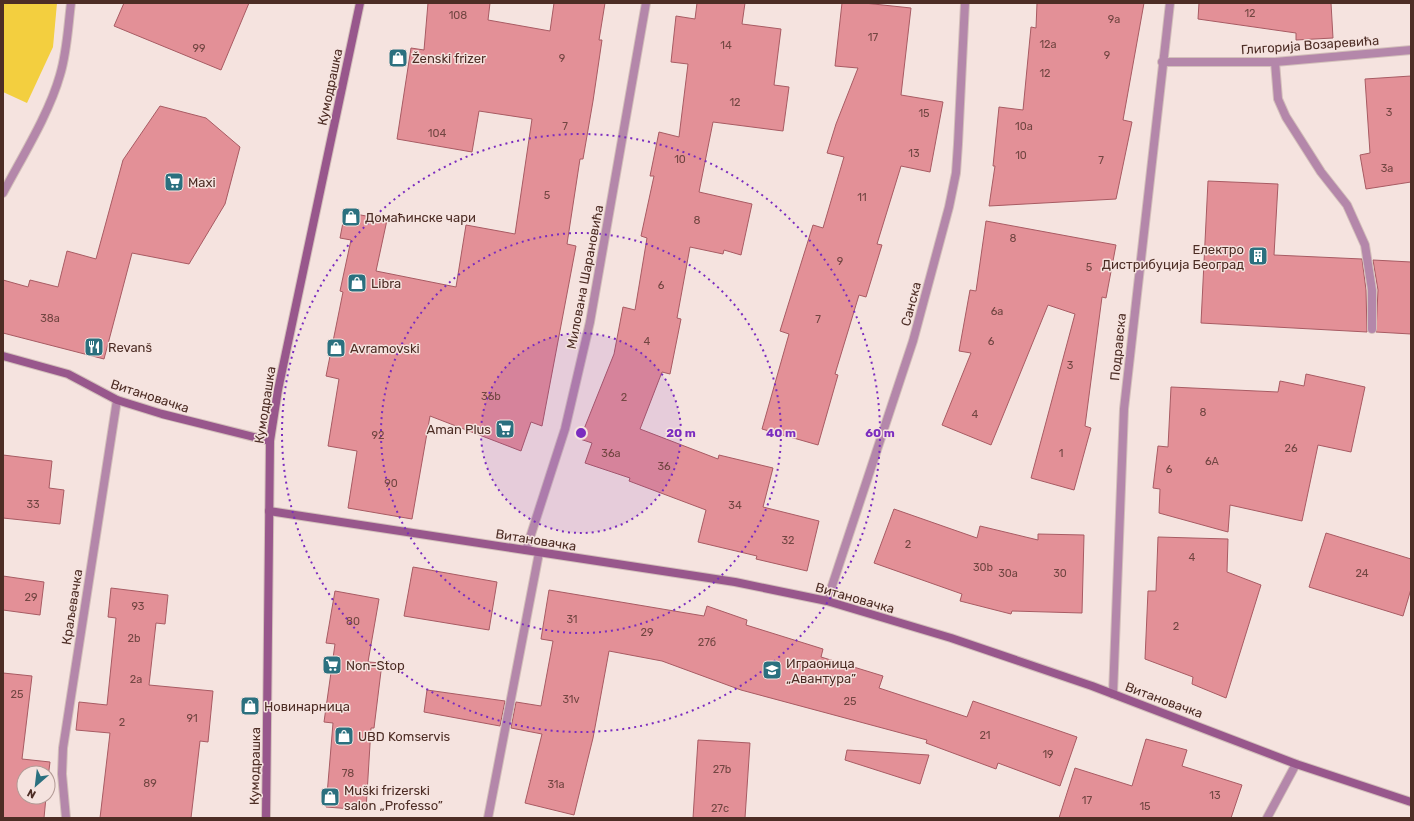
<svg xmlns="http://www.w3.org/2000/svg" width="1414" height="821" viewBox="0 0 1414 821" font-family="Rubik,sans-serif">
<rect width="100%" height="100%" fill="#f5e3df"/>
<polygon fill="#f3cf3f" points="3,3 57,3 53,47 27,103 3,92"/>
<g fill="#e39097" stroke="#a85b63">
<polygon points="124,3 249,3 221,70 114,26"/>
<polygon points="428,3 490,3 488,20 550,31 554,3 605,3 599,40 602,40 593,101 583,159 580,159 567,244 576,246 542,426 531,422 521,451 430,416 412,519 348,508 357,451 328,446 339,379 326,376 343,292 340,291 351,240 340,238 345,212 387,220 376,271 456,287 466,225 515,234 532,119 479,111 472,152 397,139 411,48 424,50"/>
<polygon points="697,3 745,3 742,24 781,29 774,85 789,87 783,131 713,122 699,192 752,204 741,255 724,250 723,254 690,247 677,318 681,319 670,374 662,372 640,429 718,459 719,455 773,468 763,507 819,521 807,571 756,559 757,556 698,542 706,510 629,481 630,478 585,463 592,443 580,439 614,354 623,307 635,310 647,238 641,236 654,176 650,176 659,132 679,137 688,64 671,62 676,16 695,19"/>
<polygon points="842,3 864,3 911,8 901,95 943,102 930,172 901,166 877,244 882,245 866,297 859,295 835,374 838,375 818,445 762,429 789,334 780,331 813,225 823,228 844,157 827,153 836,124 858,68 835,66"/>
<polygon points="1037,3 1144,3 1123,120 1132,122 1116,199 989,206 995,166 993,166 999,107 1023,110 1031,27 1036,28"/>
<polygon points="1199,3 1331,3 1333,38 1296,40 1296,33 1198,19"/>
<polygon points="1411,76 1411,182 1366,189 1360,155 1370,153 1365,79"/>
<polygon points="160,106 206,118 240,147 225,204 189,264 132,253 104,359 3,333 3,280 28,287 30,280 58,287 67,251 96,259 123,160"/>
<polygon points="1208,181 1278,184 1274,255 1362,259 1366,290 1367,332 1201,323"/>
<polygon points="986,221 1116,245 1106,298 1102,297 1085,426 1091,428 1074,490 1031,478 1075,314 1048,305 991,445 942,425 971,353 959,351 970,290 976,291"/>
<polygon points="1373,260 1411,262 1411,334 1376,332 1378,290"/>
<polygon points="1306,374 1365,387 1351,452 1318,445 1302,521 1230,505 1228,532 1159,513 1160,489 1153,488 1158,446 1168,447 1171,387 1278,392 1280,381 1304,386"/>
<polygon points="3,455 52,461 49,488 64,490 60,524 3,518"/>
<polygon points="894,509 977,538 980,526 1038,540 1038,534 1084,535 1082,613 1012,611 1011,614 960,601 962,594 874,563"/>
<polygon points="1326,533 1411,559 1411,589 1403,616 1309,587"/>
<polygon points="1158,537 1228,539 1227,572 1261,585 1226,698 1192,684 1193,677 1145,659 1148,591 1156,591"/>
<polygon points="413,567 497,582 489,630 404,616"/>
<polygon points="3,576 44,582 40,615 3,610"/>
<polygon points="111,588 168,595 165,624 156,623 149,685 213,691 208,742 200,741 191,818 100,818 110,733 76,730 79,702 107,705 116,618 108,617"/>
<polygon points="549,590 704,616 707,606 747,620 746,625 823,649 821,657 883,676 879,688 967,717 973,701 1077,737 1060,786 998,763 996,769 926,743 927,740 741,690 662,661 609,651 593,738 574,815 525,803 542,734 511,728 516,702 541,706 553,641 541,639"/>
<polygon points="335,591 379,599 368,662 382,663 374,728 371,728 366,810 326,807 333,723 324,722 335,644 326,643"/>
<polygon points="3,673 32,676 22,759 50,762 48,778 48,773 24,773 24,797 46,797 44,818 3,818"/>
<polygon points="427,690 505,701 500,726 424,712"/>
<polygon points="1146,739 1187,750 1182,766 1242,785 1231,818 1059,818 1075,768 1132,786"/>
<polygon points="698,740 750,743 745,818 693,818"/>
<polygon points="847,750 929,755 920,784 845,760"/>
</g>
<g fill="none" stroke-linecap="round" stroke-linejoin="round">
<g stroke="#d3bfba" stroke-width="10">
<g id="lane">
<polyline points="1275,62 1278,99 1286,117 1321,172 1347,205 1365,245 1372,290 1372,329"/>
<path d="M3 193C22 157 49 114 60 75 67 52 68 27 71 3"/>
<polyline points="488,818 539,553"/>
</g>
</g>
<g stroke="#d3bfba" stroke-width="10">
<g id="street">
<polyline points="1162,62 1275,62 1411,50"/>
<polyline points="526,550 565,429 590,322 646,3"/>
<polyline points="827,601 913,341 949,207 956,173 958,144 965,3"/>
<polyline points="1113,694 1124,409 1170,3"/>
<polyline points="66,818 62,774 63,748 117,400"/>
<polyline points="1267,818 1296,764"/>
</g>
</g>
<g stroke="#d3bfba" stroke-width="10">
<g id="secondary">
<polyline points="3,356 68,374 117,400 162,414 270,441"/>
<polyline points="269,511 735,582 827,601 951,638 1092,686 1296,764 1411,802"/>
<polyline points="266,818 270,441 278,390 360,3"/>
</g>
</g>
<use href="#lane" stroke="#b487aa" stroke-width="8"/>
<use href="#street" stroke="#b487aa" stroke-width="8"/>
<use href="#secondary" stroke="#98578c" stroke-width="8"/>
</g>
<circle cx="581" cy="433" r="100" fill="#7b2cbf" fill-opacity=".12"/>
<g fill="none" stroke="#7b2cbf" stroke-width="2" stroke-dasharray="2 4">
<circle cx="581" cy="433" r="100"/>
<circle cx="581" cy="433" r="200"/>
<circle cx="581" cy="433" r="299"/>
</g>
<defs>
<g id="shop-square" transform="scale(1)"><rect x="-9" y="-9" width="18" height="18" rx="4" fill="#2b707f" stroke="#f5e3df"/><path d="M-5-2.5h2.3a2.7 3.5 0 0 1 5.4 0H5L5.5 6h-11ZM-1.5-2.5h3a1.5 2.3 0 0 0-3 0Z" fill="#fff"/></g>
<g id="supermarket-square" transform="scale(1)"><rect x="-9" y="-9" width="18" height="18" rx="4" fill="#2b707f" stroke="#f5e3df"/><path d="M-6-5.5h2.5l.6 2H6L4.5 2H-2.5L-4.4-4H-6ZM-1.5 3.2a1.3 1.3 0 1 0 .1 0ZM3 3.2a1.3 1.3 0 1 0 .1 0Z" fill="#fff"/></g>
<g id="building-square" transform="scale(1)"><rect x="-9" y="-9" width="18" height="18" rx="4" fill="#2b707f" stroke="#f5e3df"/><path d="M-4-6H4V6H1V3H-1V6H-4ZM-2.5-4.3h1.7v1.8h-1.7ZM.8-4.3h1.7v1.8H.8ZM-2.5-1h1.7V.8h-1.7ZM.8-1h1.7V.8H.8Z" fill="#fff"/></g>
<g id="restaurant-square" transform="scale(1)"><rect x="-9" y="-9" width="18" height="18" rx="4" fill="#2b707f" stroke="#f5e3df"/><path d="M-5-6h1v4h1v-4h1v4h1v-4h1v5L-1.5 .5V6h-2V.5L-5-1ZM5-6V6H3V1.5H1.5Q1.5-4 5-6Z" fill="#fff"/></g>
<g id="school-square" transform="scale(1)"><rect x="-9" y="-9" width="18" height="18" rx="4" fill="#2b707f" stroke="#f5e3df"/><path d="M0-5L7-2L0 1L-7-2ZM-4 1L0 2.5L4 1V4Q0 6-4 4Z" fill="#fff"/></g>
</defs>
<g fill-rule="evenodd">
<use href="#shop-square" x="398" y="58"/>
<use href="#supermarket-square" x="174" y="182"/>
<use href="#shop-square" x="351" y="217"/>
<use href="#building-square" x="1258" y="256"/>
<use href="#shop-square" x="357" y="283"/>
<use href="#restaurant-square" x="94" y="347"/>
<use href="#shop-square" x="336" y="348"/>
<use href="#supermarket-square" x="505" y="429"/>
<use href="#supermarket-square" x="332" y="665"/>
<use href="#school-square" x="772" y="670"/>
<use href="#shop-square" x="250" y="706"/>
<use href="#shop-square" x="344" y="736"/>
<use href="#shop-square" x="330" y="797"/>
</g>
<g text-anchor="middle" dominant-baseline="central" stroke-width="3" stroke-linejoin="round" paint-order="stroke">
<g font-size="11" fill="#724642">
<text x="1250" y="13">12</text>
<text x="458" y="15">108</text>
<text x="1114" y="19">9a</text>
<text x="873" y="37">17</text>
<text x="1048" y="44">12a</text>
<text x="726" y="45">14</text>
<text x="199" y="48">99</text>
<text x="1107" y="55">9</text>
<text x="562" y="58">9</text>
<text x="1045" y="73">12</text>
<text x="735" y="102">12</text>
<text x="1389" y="112">3</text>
<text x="924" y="113">15</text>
<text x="565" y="126">7</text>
<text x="1024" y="126">10a</text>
<text x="437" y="133">104</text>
<text x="914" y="153">13</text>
<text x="1021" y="155">10</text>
<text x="680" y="159">10</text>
<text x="1101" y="160">7</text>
<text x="1387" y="168">3a</text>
<text x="547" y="195">5</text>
<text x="862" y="197">11</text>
<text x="697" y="220">8</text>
<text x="1013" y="238">8</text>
<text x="840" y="261">9</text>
<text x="1089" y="267">5</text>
<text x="661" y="285">6</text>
<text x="997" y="311">6a</text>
<text x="50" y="318">38a</text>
<text x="818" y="319">7</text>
<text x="647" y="341">4</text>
<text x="991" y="341">6</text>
<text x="1070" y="365">3</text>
<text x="491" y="396">36b</text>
<text x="624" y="397">2</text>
<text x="1203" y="412">8</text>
<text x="975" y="414">4</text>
<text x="378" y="435">92</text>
<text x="1291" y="448">26</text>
<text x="611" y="453">36a</text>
<text x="1061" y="453">1</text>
<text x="1212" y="461">6A</text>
<text x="664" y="466">36</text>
<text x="1169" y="469">6</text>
<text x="391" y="483">90</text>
<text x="33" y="504">33</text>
<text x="735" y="505">34</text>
<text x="788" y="540">32</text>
<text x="908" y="544">2</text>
<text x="1192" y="557">4</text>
<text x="983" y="567">30b</text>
<text x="1008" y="573">30a</text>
<text x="1060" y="573">30</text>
<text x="1362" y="573">24</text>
<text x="31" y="597">29</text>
<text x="138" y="606">93</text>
<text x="572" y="619">31</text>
<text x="353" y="621">80</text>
<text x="1176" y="626">2</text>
<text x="647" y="632">29</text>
<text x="134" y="638">2b</text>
<text x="707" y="642">27б</text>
<text x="136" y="679">2a</text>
<text x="17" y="694">25</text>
<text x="571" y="699">31v</text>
<text x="850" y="701">25</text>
<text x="192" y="718">91</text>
<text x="122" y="722">2</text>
<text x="985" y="735">21</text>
<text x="1048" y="754">19</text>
<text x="722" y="769">27b</text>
<text x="348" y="773">78</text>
<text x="150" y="783">89</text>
<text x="556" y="784">31a</text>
<text x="1215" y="795">13</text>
<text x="1087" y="800">17</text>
<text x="1145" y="806">15</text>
<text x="720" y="808">27c</text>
</g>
<g font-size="13" fill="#4d2d25" stroke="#f5e3df">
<text transform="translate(1310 45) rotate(-4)">Глигорија Возаревића</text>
<text transform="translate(330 87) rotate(-78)">Кумодрашка</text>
<text transform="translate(585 277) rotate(-79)">Милована Шарановића</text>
<text transform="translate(911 304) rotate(-75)">Санска</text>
<text transform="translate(1118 347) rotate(-84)">Подравска</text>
<text transform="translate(150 396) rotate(18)">Витановачка</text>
<text transform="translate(265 405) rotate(-81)">Кумодрашка</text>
<text transform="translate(536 540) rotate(9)">Витановачка</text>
<text transform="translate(855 598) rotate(16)">Витановачка</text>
<text transform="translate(72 607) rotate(-81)">Краљевачка</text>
<text transform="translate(1164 700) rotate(20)">Витановачка</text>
<text transform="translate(255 766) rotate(-89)">Кумодрашка</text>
</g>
<g font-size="13" fill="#4d2d25" stroke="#f5e3df" text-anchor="start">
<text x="412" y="58">Ženski frizer</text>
<text x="188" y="182">Maxi</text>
<text x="365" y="217">Домаћинске чари</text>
<text x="1244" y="249" text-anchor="end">Електро<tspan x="1244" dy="15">Дистрибуција Београд</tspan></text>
<text x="371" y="283">Libra</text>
<text x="108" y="347">Revanš</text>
<text x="350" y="348">Avramovski</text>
<text x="491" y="429" text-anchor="end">Aman Plus</text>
<text x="786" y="663">Играоница<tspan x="786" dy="15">„Авантура”</tspan></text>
<text x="346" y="665">Non-Stop</text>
<text x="264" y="706">Новинарница</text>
<text x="358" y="736">UBD Komservis</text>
<text x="344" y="790">Muški frizerski<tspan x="344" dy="15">salon „Professo”</tspan></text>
</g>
</g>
<circle cx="581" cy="433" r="6" fill="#7b2cbf" stroke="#f5e3df" stroke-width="2"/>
<g font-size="12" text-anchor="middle" font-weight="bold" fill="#7b2cbf" stroke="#f5e3df" stroke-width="3" stroke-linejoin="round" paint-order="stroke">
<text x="681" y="437">20 m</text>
<text x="781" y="437">40 m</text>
<text x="880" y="437">60 m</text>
</g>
<rect width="1414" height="821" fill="none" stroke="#4d2d25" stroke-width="8"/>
<g transform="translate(36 785) rotate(208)"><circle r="19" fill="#f5e3df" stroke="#b29a95"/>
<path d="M0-3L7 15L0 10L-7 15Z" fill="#2b707f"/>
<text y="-6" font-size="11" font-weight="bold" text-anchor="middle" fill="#4d2d25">N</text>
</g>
</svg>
